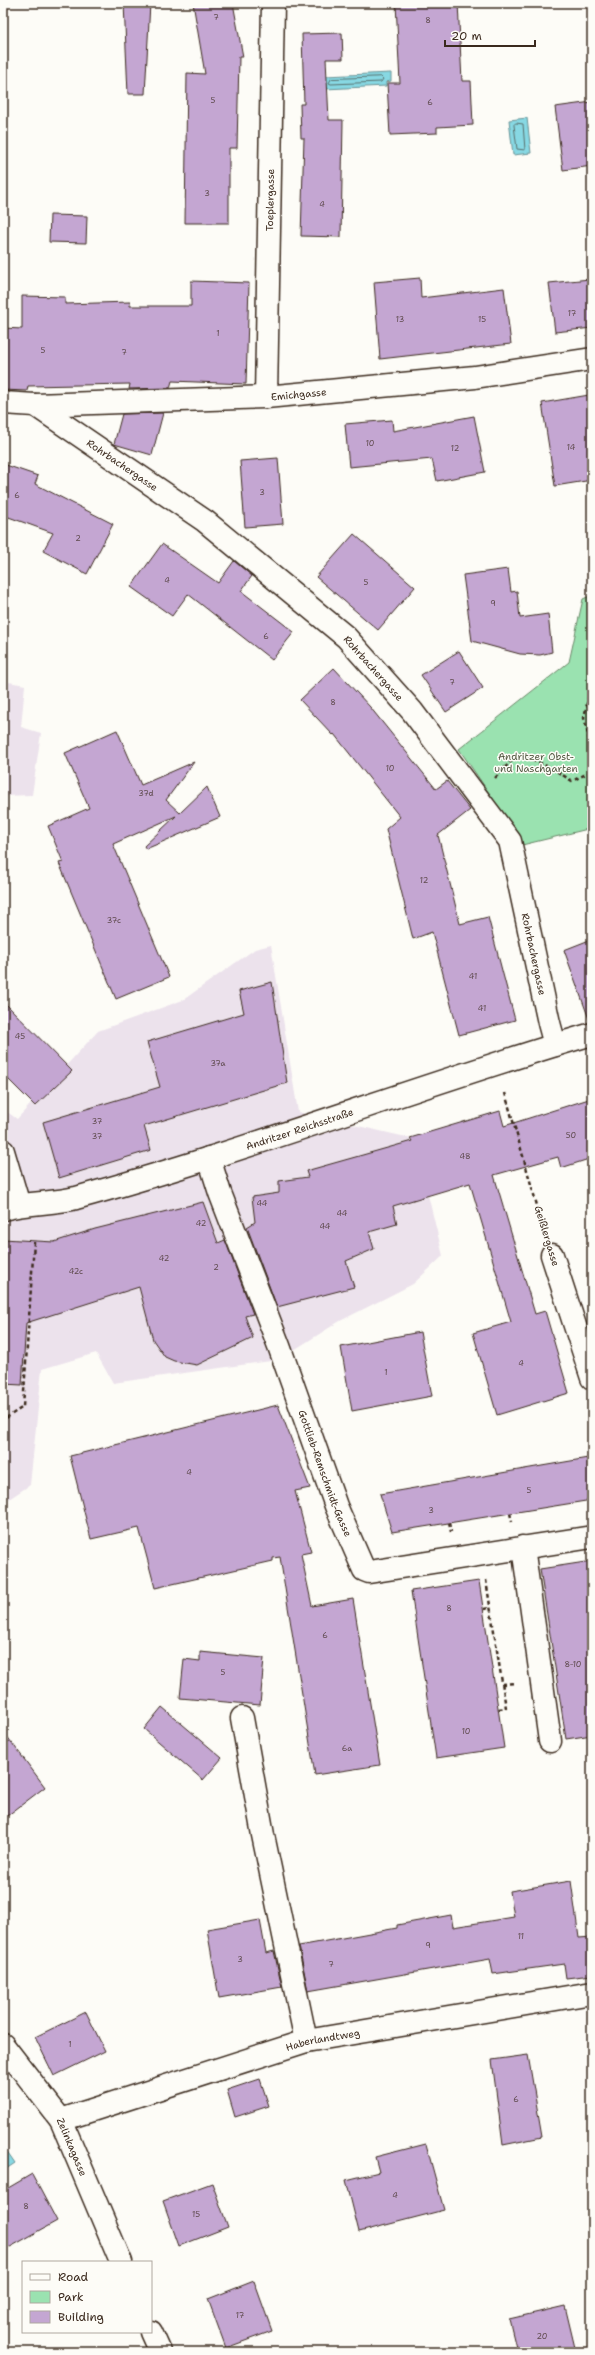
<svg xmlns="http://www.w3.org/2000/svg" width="595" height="2355" viewBox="0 0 595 2355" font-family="'Shantell Sans',sans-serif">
<rect width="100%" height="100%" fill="#fdfcf7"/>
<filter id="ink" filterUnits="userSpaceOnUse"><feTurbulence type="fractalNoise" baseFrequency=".025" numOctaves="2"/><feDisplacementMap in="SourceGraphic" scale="8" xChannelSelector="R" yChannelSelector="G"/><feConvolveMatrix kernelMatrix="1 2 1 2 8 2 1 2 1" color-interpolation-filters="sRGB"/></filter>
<g filter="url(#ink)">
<g fill="#ece2ec">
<polygon points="3,681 25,685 21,727 41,733 32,795 3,796"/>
<polygon points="271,945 298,1112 410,1138 428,1195 443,1256 413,1284 340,1321 278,1360 113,1383 96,1353 42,1369 30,1485 3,1503 3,1109 17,1119 98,1031 183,1000 255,949"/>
</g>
<polygon fill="#9ae2b0" stroke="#6a8667" points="592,595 592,828 522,845 515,831 459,749 569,662 583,599"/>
<g fill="#87d8e3" stroke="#699294">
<polygon points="391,73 391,81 386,82 386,86 325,89 325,76"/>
<polygon points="527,118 531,153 513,155 509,120"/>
<polygon points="4,2147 15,2163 3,2171 3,2148"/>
</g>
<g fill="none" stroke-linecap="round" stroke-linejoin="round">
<g stroke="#59706d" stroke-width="1">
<polygon points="381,77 383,79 381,82 331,84 329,83 331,79"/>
<polygon points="516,123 523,124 525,150 517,149 514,125"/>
</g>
</g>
<g fill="#c4a6d2" stroke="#3b2a1e">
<polygon points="124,3 150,3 145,94 128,94"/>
<polygon points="193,3 233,3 243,57 239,57 237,148 229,148 229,223 185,223 187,73 205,74"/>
<polygon points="396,3 458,3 462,81 471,81 473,125 437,127 437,133 390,135 387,83 400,83"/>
<polygon points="342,33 343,59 326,59 329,120 343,120 341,237 301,236 304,138 301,138 300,104 304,104 302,34"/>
<polygon points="592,102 592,166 563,170 555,107"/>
<polygon points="50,215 87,216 86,243 49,242"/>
<polygon points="420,278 421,298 504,288 511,344 380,359 374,282"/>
<polygon points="590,279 592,328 555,332 549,283"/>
<polygon points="191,281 249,283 246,384 172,381 170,388 129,389 130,384 28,386 27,391 3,390 3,328 22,329 22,296 65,297 65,304 130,302 130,306 191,306"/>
<polygon points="589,395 592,415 592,480 555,486 542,403"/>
<polygon points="163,413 152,455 114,444 122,414"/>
<polygon points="474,416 485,472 437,481 432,459 349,467 345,424 392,420 393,431"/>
<polygon points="278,458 283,524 245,527 240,461"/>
<polygon points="3,464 38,476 35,484 113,524 87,574 43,551 53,533 3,515"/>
<polygon points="354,534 415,587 378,630 316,577"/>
<polygon points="162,544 218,583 234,561 252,576 241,591 294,632 272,660 188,594 172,616 131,587"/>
<polygon points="508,569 511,592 517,591 520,618 548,614 552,652 540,655 520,654 472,641 463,575"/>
<polygon points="459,651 483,688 446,712 421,675"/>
<polygon points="334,668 370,707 436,789 447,781 470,810 438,835 460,924 488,917 515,1020 459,1035 432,932 413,939 386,829 400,817 334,734 333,735 300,700"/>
<polygon points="117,730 141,785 194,762 166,800 180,813 207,787 220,817 146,849 144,846 176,816 113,844 169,977 116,999 59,863 63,862 48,826 89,808 65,753"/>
<polygon points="592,939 592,1019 589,1019 564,950"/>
<polygon points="272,982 287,1083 144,1126 151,1150 59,1178 43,1122 160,1087 147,1042 244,1013 239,991"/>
<polygon points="3,1001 72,1071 35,1106 3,1074"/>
<polygon points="592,1098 592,1158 561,1168 558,1157 494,1175 535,1314 545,1311 569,1393 497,1415 473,1333 511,1322 470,1183 393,1206 397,1224 369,1232 374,1249 346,1261 354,1287 277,1307 247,1227 255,1222 252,1197 279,1193 279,1181 308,1177 306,1171 412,1141 410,1138 500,1111 504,1126"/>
<polygon points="203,1202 218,1243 225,1240 253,1314 245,1316 253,1338 197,1365 174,1361 165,1357 153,1340 139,1287 26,1323 22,1385 3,1384 3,1239 54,1242 95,1229"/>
<polygon points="420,1332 432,1396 352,1411 341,1347"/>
<polygon points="278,1405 310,1488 295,1491 311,1552 301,1554 312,1606 353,1599 380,1765 315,1775 280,1557 273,1558 273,1561 155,1588 139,1528 91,1539 70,1456"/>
<polygon points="588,1458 592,1471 592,1500 392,1532 380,1494"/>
<polygon points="592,1561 592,1735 566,1739 540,1569"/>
<polygon points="479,1581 504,1748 436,1758 411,1591"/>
<polygon points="200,1652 264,1658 260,1705 180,1698 184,1659 200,1661"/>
<polygon points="162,1707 222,1758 203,1780 144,1729"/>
<polygon points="3,1731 45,1787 3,1819"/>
<polygon points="571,1881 579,1938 592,1937 592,1975 566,1978 564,1964 493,1974 490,1959 308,1991 299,1946 397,1928 397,1925 451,1915 453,1927 514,1917 510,1891"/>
<polygon points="260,1920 266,1953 274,1951 282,1987 219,1998 207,1929"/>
<polygon points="86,2012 105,2051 54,2076 35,2037"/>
<polygon points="528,2055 542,2137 503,2145 492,2060"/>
<polygon points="260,2079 269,2106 235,2117 227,2090"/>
<polygon points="426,2144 444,2210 359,2232 346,2180 379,2172 375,2157"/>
<polygon points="32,2174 57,2221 3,2251 3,2191"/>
<polygon points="212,2183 228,2227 179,2246 163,2201"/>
<polygon points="254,2281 272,2331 226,2348 208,2299"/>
<polygon points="565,2306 576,2352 517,2352 509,2319"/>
</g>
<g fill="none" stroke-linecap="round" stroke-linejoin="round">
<g stroke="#3b2a1e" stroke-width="25">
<g id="minor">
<path id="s1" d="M266 397 273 3"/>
<path id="s2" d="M3 403 35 405 266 397 475 377 592 359"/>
<path id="s3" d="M35 405 205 521 346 637 412 711 510 841 549 1023 555 1045"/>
<polyline points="3,1151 19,1205"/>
<path id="s4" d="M209 1158 220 1193 279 1346 336 1506 364 1570 369 1572 592 1537"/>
<path id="s5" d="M3 1209C27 1202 52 1204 76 1198 250 1150 419 1085 592 1034"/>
<polyline points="552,1255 592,1378"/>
<polyline points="523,1547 550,1741"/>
<polyline points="242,1718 263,1835 306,2041"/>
<path id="s6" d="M3 2045 61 2120 121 2262"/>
<path id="s7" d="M61 2120 306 2041 592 1993"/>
<polyline points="151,2332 160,2352"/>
</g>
</g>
<g stroke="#3b2a1e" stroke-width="2.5" stroke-dasharray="4 3" stroke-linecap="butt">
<polyline points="495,778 519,753 553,769 572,781 590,772 592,751 584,718 592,680"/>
<polyline points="505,1093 544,1230"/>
<polyline points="6,1418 23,1407 34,1242"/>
<polyline points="510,1513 512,1522"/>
<polyline points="449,1523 451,1532"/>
<polyline points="486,1580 506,1708 498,1709"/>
<polyline points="484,1609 490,1608"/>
<polyline points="502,1684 515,1683"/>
</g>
<use href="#minor" stroke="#fdfcf7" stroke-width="22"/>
</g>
</g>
<g text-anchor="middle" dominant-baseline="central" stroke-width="3" stroke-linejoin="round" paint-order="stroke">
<g font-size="8" fill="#5d494b">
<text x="216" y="17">7</text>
<text x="428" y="20">8</text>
<text x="213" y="100">5</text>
<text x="430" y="102">6</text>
<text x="207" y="193">3</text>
<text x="322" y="204">4</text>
<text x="572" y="313">17</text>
<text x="400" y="319">13</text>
<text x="482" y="319">15</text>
<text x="218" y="333">1</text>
<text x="43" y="350">5</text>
<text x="124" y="352">7</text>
<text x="370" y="443">10</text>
<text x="571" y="447">14</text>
<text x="455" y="448">12</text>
<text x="262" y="492">3</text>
<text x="17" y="495">6</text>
<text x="78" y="538">2</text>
<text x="167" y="580">4</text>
<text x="366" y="582">5</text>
<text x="493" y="603">9</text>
<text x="266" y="636">6</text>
<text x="452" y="682">7</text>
<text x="333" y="702">8</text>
<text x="390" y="768">10</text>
<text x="146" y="793">37d</text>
<text x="424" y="880">12</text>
<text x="114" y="920">37c</text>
<text x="473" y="976">41</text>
<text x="482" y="1008">41</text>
<text x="20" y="1036">45</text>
<text x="218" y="1063">37a</text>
<text x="97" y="1121">37</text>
<text x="571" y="1135">50</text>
<text x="97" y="1136">37</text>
<text x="465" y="1156">48</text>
<text x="262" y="1203">44</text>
<text x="342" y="1213">44</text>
<text x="201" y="1223">42</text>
<text x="325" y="1226">44</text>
<text x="164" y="1258">42</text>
<text x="216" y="1267">2</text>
<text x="76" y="1271">42c</text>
<text x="521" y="1363">4</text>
<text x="386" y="1372">1</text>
<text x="189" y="1472">4</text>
<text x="529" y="1490">5</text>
<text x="431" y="1510">3</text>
<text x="449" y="1608">8</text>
<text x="325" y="1635">6</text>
<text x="573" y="1664">8-10</text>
<text x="223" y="1672">5</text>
<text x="466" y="1731">10</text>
<text x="347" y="1748">6a</text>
<text x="521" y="1936">11</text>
<text x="428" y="1945">9</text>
<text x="240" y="1959">3</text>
<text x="331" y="1964">7</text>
<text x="70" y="2044">1</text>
<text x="516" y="2099">6</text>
<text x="395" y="2195">4</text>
<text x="26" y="2206">8</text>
<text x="196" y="2214">15</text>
<text x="240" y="2315">17</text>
<text x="542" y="2336">20</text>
</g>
<g font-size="10" fill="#3b2a1e" stroke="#fdfcf7">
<text stroke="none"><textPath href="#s1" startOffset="197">Toeplergasse</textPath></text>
<text stroke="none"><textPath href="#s2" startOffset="296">Emichgasse</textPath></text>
<text stroke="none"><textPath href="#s3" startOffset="106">Rohrbachergasse</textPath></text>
<text stroke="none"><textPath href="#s3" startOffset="430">Rohrbachergasse</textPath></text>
<text stroke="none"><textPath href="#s3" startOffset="766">Rohrbachergasse</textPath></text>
<text stroke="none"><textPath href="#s5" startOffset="308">Andritzer Reichsstraße</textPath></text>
<text transform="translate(547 1236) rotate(73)">Geißlergasse</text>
<text stroke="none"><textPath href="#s4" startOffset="336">Gottlieb-Remschmidt-Gasse</textPath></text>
<text stroke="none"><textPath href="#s7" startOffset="274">Haberlandtweg</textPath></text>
<text stroke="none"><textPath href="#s6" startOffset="124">Zelinkagasse</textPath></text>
</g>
<g font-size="10" fill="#535842" stroke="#fdfcf7">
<text x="536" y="756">Andritzer Obst-<tspan x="536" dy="12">und Naschgarten</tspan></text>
</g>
</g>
<rect width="595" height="2355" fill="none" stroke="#fdfcf7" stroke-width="16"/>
<rect x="8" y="8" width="579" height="2339" fill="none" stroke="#3b2a1e" stroke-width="1.5" filter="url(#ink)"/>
<rect x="22" y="2261" width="130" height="72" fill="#fdfcf7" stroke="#afa8a0"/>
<rect x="30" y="2274" width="20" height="6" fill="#fdfcf7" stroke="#afa8a0"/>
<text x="58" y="2281" font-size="12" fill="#3b2a1e">Road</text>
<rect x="30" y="2291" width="20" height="12" fill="#9ae2b0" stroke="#afa8a0"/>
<text x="58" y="2301" font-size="12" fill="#3b2a1e">Park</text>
<rect x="30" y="2311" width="20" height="12" fill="#c4a6d2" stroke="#afa8a0"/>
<text x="58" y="2321" font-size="12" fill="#3b2a1e">Building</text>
<path d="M445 40v6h90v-6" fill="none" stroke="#3b2a1e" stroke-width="2"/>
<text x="451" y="40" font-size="12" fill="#3b2a1e" stroke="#fdfcf7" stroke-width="3" paint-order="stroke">20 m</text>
</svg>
